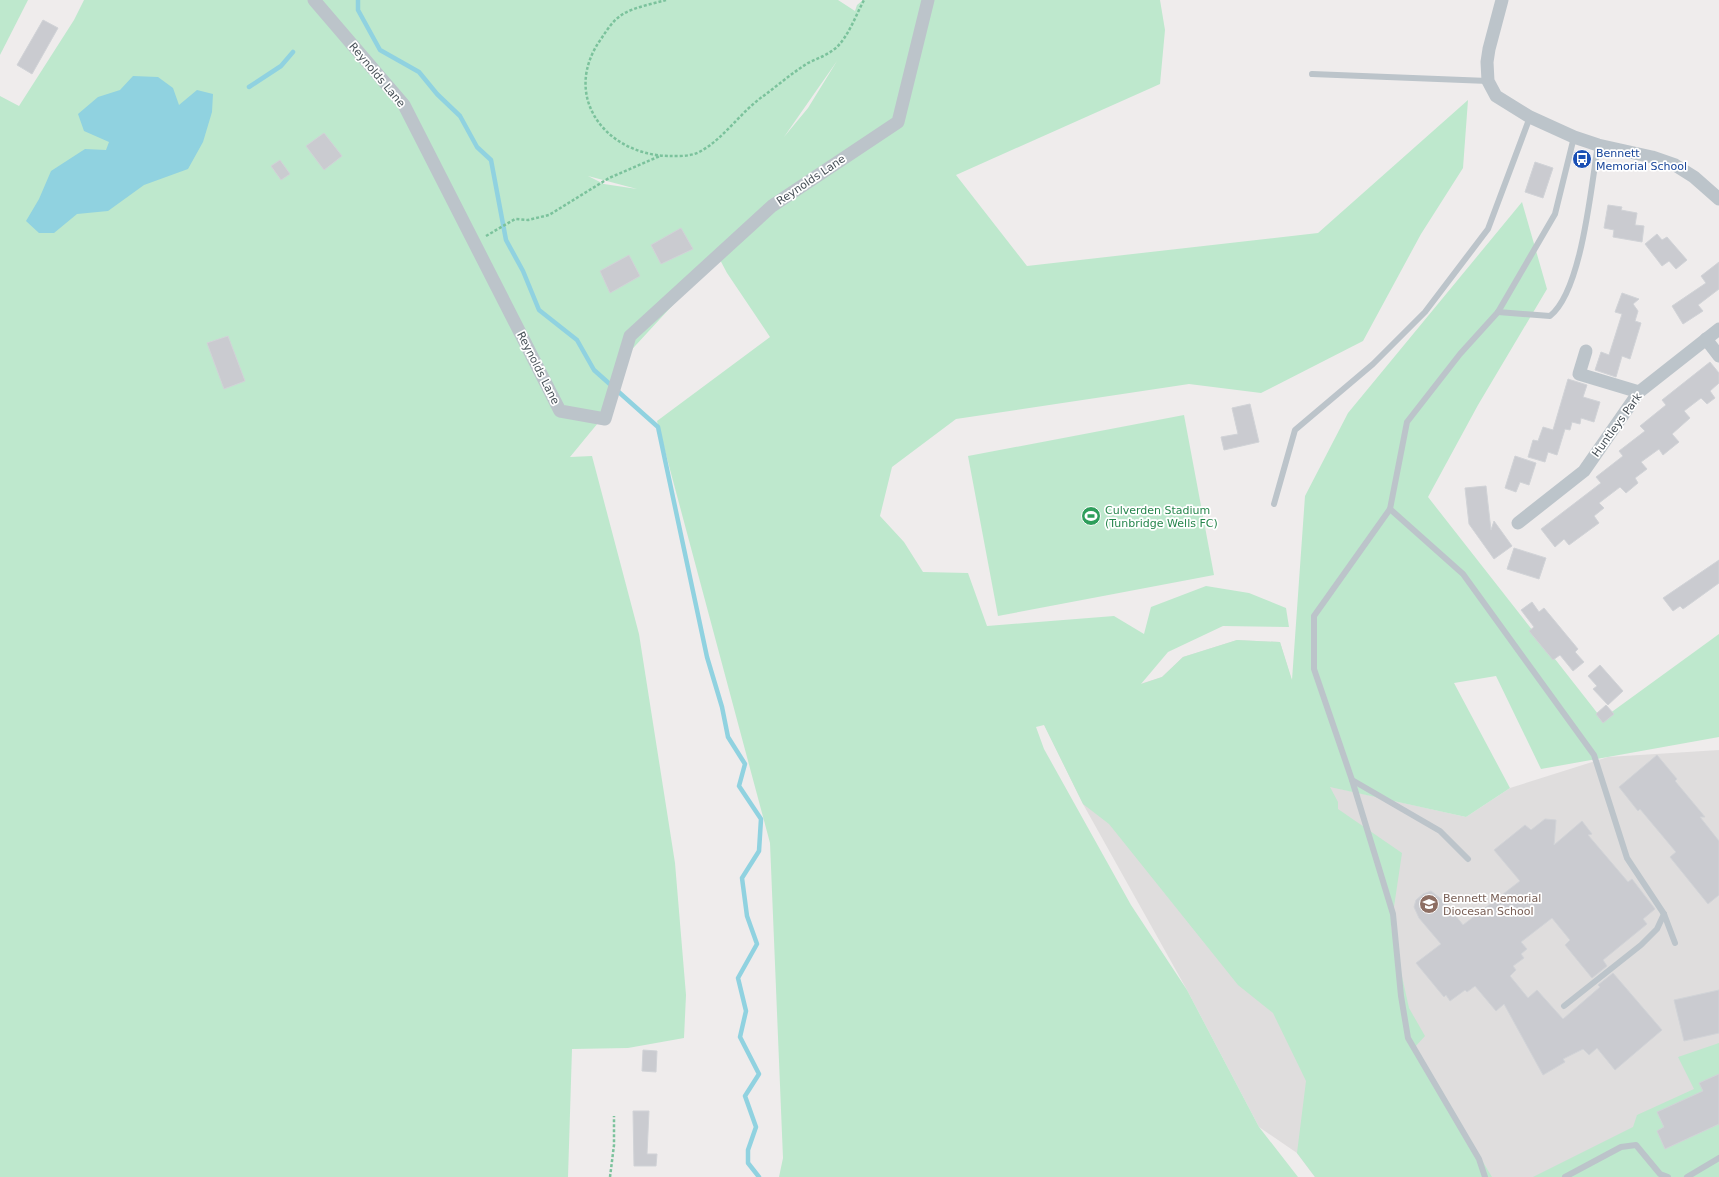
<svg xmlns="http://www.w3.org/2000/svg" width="1719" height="1177" viewBox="0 0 1719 1177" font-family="'DejaVu Sans',sans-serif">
<rect width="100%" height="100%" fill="#efecec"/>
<polygon fill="#dfdddd" points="1237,640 1280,642 1315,756 1341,789 1466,817 1510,788 1608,757 1719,750 1719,1177 1315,1177 1297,1153 1259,1127 1187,990 1083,804 1040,716 1162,677 1183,657"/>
<g fill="#bee8cd" fill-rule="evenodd">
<polygon points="0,0 28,0 0,55"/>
<path d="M84 0H838L855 11 857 5 863 0H1160L1165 30 1160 84 956 175 1027 266 1318 233 1468 100 1463 168 1421 234 1363 341 1261 393 1189 384 956 419 892 467 880 516 904 542 923 572 968 573 987 626 1114 616 1144 634 1151 607 1206 586 1249 593 1286 608 1289 627 1223 626 1168 652 1141 684 1162 677 1183 657 1237 640 1280 642 1292 680 1305 496 1348 413 1522 202 1547 289 1478 405 1428 497 1602 719 1719 634V737L1541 769 1496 676 1454 683 1510 788 1466 817 1330 787 1338 802V809L1402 853 1391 927 1409 1008 1425 1036 1414 1048 1492 1177H1315L1297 1153 1306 1081 1273 1013 1238 985 1109 824 1083 804 1044 725 1036 727 1044 749 1131 905 1187 990 1259 1127 1298 1177H779L783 1158 770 843 657 421 770 337 727 273 718 256 624 358 607 412 570 457 592 456 639 634 675 863 686 995 684 1038 628 1048 572 1049 568 1177H0V96L19 106 74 20ZM837 61 808 108 784 137ZM588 176 637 189 604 184Z"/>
<polygon points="1184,415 1214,575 998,616 968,456"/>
<polygon points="1719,1043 1719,1177 1533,1177 1633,1127 1637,1115 1694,1089 1678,1057"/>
</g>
<polygon fill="#90d2e0" points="133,76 158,77 173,88 179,105 197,90 213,94 212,112 203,142 188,169 144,185 108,211 77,214 54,233 39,233 26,221 39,199 51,171 85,149 106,150 109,142 84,131 78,114 98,97 120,90"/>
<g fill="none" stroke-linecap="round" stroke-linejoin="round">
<g stroke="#90d2e0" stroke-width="4.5">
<polyline points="358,0 358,10 380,50 419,72 437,94 460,116 477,147 491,160 506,240 523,271 539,310 577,340 594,370 658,427 707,657 722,707 728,737 745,764 739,786 761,819 759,851 742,878 747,916 757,944 738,978 746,1011 740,1037 759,1074 745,1096 756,1127 748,1150 748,1163 759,1177"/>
<polyline points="249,87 281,66 293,52"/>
</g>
</g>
<g fill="#cacbd0" stroke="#d1d3d7">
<polygon points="43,20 58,28 32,74 17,65"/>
<polygon points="324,133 342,156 324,170 306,146"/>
<polygon points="280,160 290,174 281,180 271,166"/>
<polygon points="1535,162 1553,168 1543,198 1525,192"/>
<polygon points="1608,205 1622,207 1621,210 1637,213 1635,225 1644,226 1642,242 1613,237 1614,230 1604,228"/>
<polygon points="681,228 693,249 661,264 651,245"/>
<polygon points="1657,234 1662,240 1667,237 1687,260 1676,269 1669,261 1662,266 1645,244"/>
<polygon points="629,255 640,276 610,293 600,271"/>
<polygon points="1719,262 1719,289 1698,305 1703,311 1683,324 1672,306 1706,283 1701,276"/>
<polygon points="1622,293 1639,299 1633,304 1638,311 1635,321 1641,323 1630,359 1622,356 1616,377 1595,370 1601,352 1609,355 1622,314 1615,312"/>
<polygon points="228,336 245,381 224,389 207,343"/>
<polygon points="1710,362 1719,373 1719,383 1710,391 1715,398 1707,404 1701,398 1684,411 1690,418 1672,434 1679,442 1663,455 1659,449 1641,462 1647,469 1635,478 1638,483 1626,493 1620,487 1599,503 1604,508 1594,516 1599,523 1569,545 1564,539 1555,547 1541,529 1601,483 1596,477 1623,456 1619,451 1645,431 1640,426 1666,405 1662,400"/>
<polygon points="1568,379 1587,385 1583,397 1600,402 1594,422 1581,418 1580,424 1572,422 1570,430 1565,429 1557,455 1548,452 1545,462 1528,457 1533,440 1538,441 1543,427 1553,430"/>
<polygon points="1250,404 1259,442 1224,450 1221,437 1238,434 1232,408"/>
<polygon points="1515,456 1536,463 1529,485 1520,482 1516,492 1505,488"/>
<polygon points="1486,486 1491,530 1494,521 1512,546 1494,559 1469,524 1465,488"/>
<polygon points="1514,548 1546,558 1539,579 1507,569"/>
<polygon points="1719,560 1719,583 1683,609 1680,606 1673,611 1663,598"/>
<polygon points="1532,602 1539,612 1544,608 1578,649 1575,652 1584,662 1573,671 1560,655 1553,660 1529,631 1534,627 1521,610"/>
<polygon points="1600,665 1623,691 1608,705 1593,689 1597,686 1588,676"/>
<polygon points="1606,705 1614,714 1603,723 1596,714"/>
<polygon points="1657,755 1677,779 1675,781 1705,817 1700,817 1719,841 1719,895 1708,904 1670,857 1676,852 1640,809 1638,811 1619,787"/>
<polygon points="1545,819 1556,820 1554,845 1582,821 1592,834 1588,835 1628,882 1632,879 1655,909 1643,919 1647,924 1603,960 1607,966 1592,978 1565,945 1570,940 1552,918 1521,942 1527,949 1521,954 1524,958 1513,966 1516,970 1510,976 1528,998 1537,990 1563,1019 1600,987 1598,985 1613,973 1662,1030 1615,1070 1597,1048 1589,1055 1583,1049 1563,1059 1565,1062 1543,1075 1504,1004 1496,1011 1475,986 1467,992 1465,990 1450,1001 1446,995 1444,997 1416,963 1441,944 1419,918 1414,907 1416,900 1423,894 1431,891 1445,902 1463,925 1520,881 1494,850 1525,825 1531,830"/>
<polygon points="1719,990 1719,1033 1684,1041 1674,1000"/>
<polygon points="643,1050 657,1051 656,1072 642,1071"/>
<polygon points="1719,1074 1719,1124 1665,1149 1657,1131 1664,1127 1657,1112 1703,1091 1699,1083"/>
<polygon points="633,1111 649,1111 647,1154 657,1154 656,1166 634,1166"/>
</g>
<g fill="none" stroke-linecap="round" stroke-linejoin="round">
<g stroke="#7bc29c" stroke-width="2.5" stroke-dasharray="3 2" stroke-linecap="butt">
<path d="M666 0C652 4 635 7 623 14 613 20 607 30 601 39 561 95 604 154 668 156 678 156 691 157 701 151 723 139 741 112 762 97 777 86 792 73 808 63 818 58 828 55 837 47 849 35 856 15 864 0"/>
<polyline points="486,236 515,219 528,220 549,215 609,178 660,156"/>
<polyline points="610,1177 614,1145 614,1116"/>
</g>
<g stroke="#bcc4ca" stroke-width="6">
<polyline points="1312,74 1488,81"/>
<polyline points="1574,137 1555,214 1498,312 1460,354 1407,422 1390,509 1463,574 1594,755 1627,858 1664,914 1675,943"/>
<path d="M1498 312 1550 316C1582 291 1591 186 1598 145"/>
<polyline points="1274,504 1295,430 1373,364 1425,312 1488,229 1530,117"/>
<polyline points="1390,509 1314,616 1314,669 1352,780 1440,831 1468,859"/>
<polyline points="1352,780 1393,914 1401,996 1408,1038 1479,1159 1485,1177"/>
<polyline points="1564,1006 1641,945 1657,929 1664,914"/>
<polyline points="1565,1177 1621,1147 1636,1145 1660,1174 1668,1177"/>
<polyline points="1687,1177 1719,1158"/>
</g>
<g stroke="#bcc4ca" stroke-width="13">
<polyline points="314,0 404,105 560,411 605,419 630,336 772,206 898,122 928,0"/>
<polyline points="1502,0 1489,49 1487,62 1488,81 1496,96 1530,117 1574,137 1598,145 1652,157 1675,165 1694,177 1719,199"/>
<polyline points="1706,339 1719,356"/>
<polyline points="1586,351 1579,374 1639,392"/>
<polyline points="1518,523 1584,471 1639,392 1719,329"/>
</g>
</g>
<defs>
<g id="bus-disc" transform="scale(1)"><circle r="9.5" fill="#1a4fb4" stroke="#fff"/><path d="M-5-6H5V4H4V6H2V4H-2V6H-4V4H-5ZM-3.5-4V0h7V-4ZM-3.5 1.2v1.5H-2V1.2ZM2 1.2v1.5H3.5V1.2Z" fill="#fff"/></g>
<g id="stadium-disc" transform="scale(1)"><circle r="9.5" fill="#2e9e5b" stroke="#fff"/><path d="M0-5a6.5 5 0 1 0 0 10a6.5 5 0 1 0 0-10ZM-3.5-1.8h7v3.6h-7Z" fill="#fff"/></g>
<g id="school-disc" transform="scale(1)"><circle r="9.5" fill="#8d6e63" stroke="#fff"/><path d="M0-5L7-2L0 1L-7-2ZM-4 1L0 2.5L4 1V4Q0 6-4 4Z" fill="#fff"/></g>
</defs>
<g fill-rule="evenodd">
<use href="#bus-disc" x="1582" y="159"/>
<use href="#stadium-disc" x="1091" y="516"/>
<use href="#school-disc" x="1429" y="904"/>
</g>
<g text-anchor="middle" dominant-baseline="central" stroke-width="3.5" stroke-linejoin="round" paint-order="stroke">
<g font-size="11" fill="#475057" stroke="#fff">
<text transform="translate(377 75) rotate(50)">Reynolds Lane</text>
<text transform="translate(811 180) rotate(-34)">Reynolds Lane</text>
<text transform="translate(538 368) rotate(63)">Reynolds Lane</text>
<text transform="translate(1617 425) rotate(-54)">Huntleys Park</text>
</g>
<g font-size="11" fill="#164399" stroke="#fff" text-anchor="start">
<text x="1596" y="153">Bennett<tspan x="1596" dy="13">Memorial School</tspan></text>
</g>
<g font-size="11" fill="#27864d" stroke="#fff" text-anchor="start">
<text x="1105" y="510">Culverden Stadium<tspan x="1105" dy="13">(Tunbridge Wells FC)</tspan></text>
</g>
<g font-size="11" fill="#785e54" stroke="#fff" text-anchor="start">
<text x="1443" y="898">Bennett Memorial<tspan x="1443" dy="13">Diocesan School</tspan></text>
</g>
</g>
</svg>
